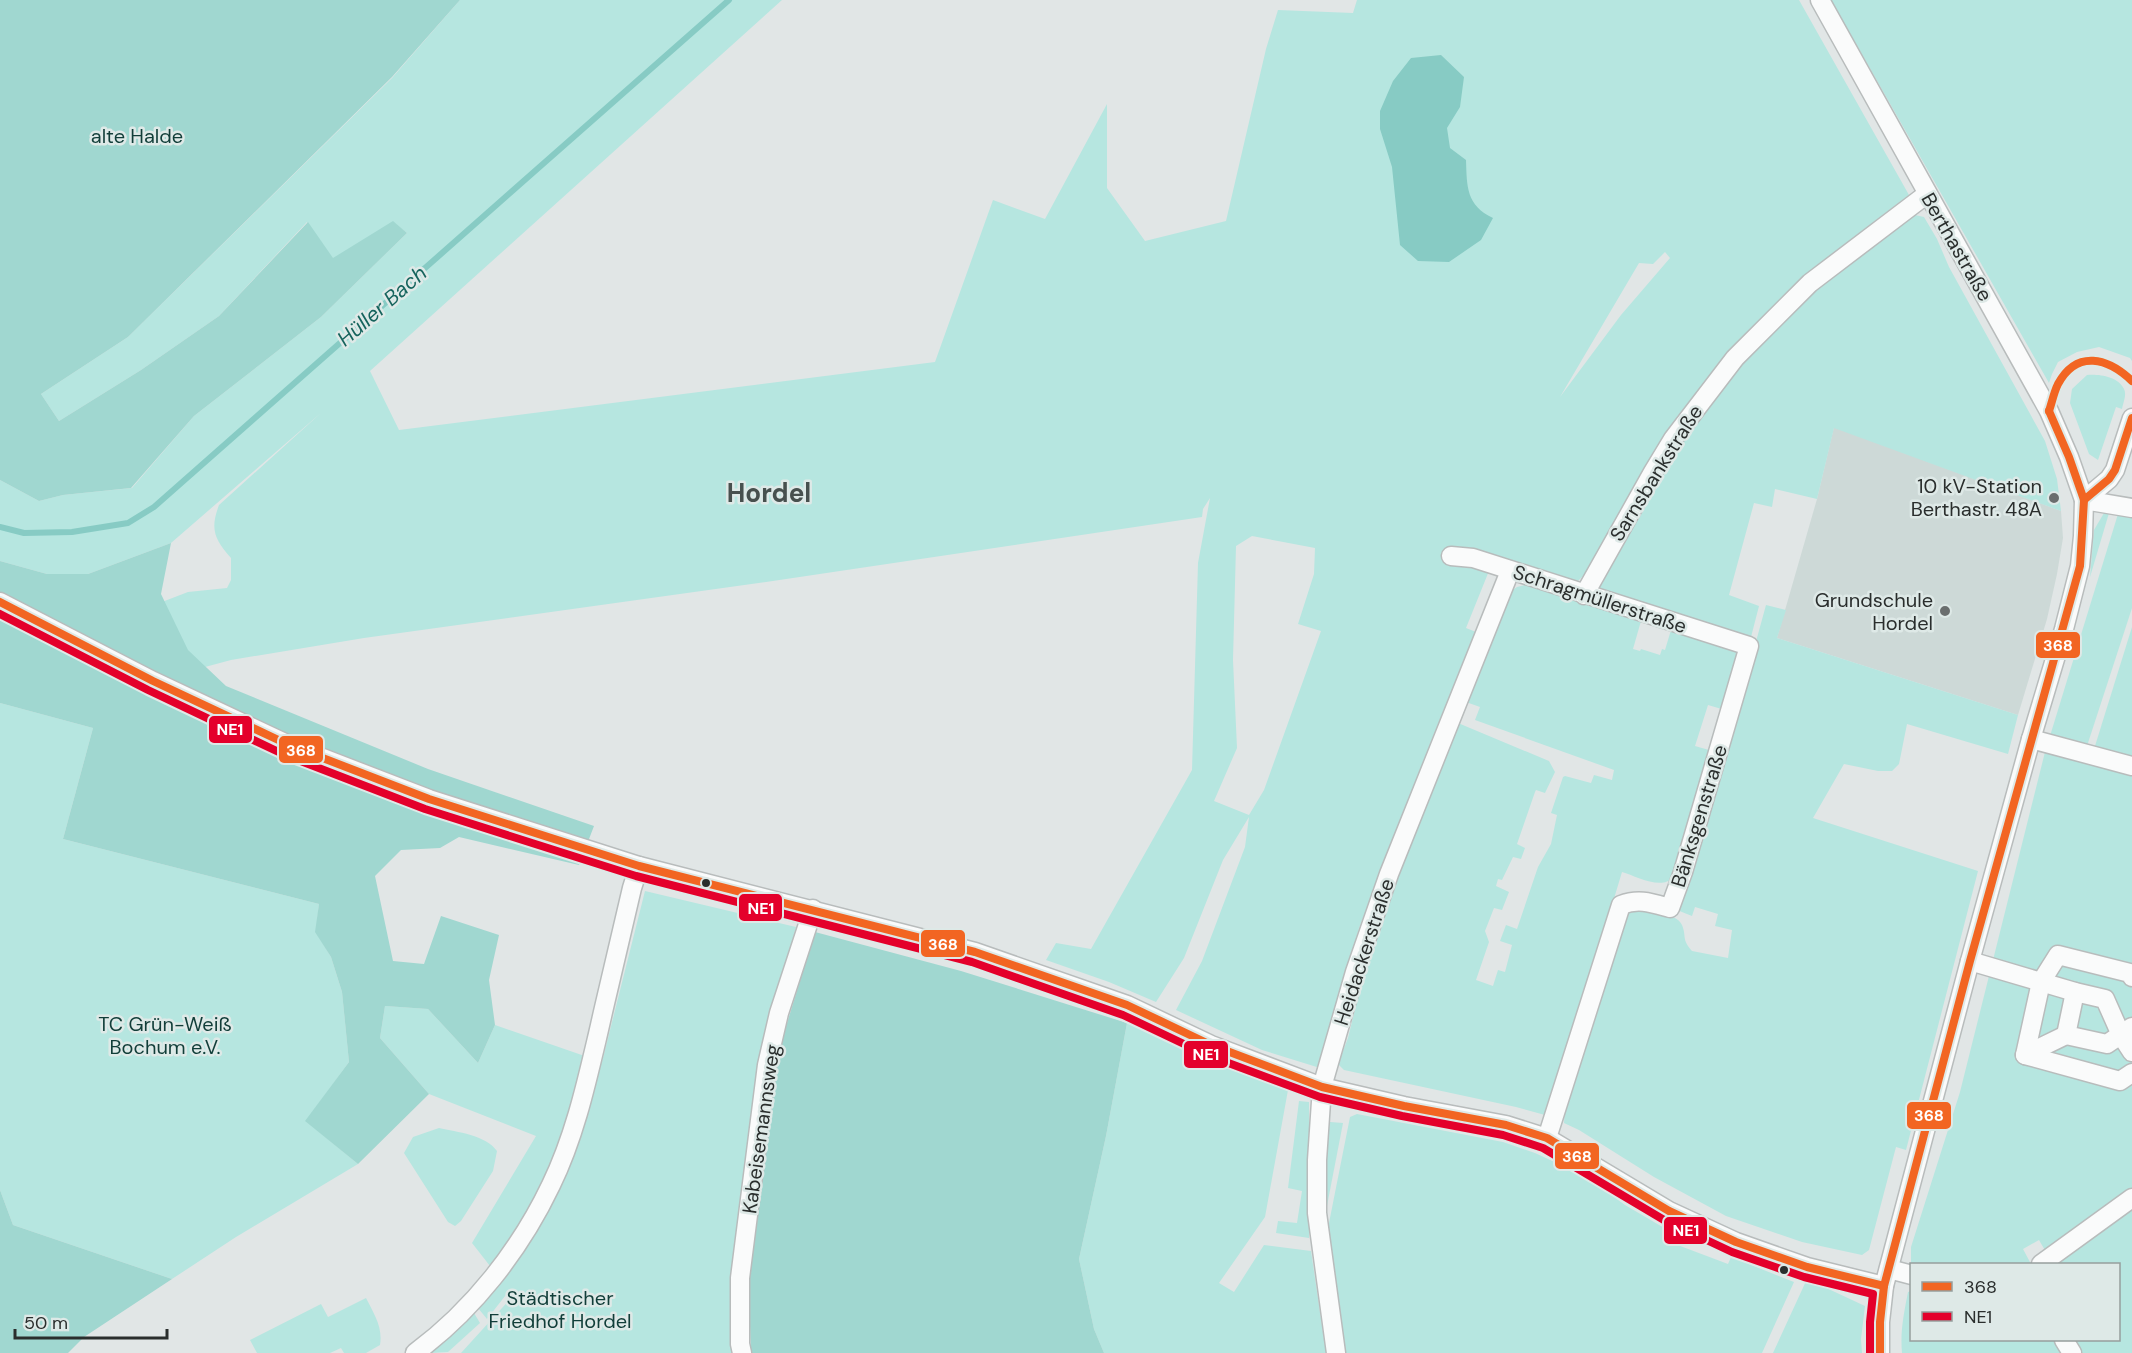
<svg xmlns="http://www.w3.org/2000/svg" width="2132" height="1353" viewBox="0 0 2132 1353" font-family="'DM Sans',sans-serif">
<rect width="100%" height="100%" fill="#e1e6e6"/>
<polygon fill="#cdd9d7" points="1834,427 2061,511 2063,538 2057,574 2047,619 2018,715 1777,638 1817,499"/>
<g fill="#b6e6e0" fill-rule="evenodd">
<path d="M460 0H782L370 371 399 430 935 362 993 200 1045 219 1107 104V188L1145 241 1226 221 1266 49 1278 10 1353 13 1357 0H1799L1909 195C1861 232 1810 268 1768 312 1695 389 1639 481 1586 573L1578 581 1562 578 1495 556 1466 628 1476 632 1434 734 1359 928 1320 1068 1262 1050 1176 1010 1202 961 1245 847 1249 817 1223 860 1184 958 1156 1002 1109 982 1046 960 1056 943 1091 949 1192 770 1198 563 1210 498 1203 509 1202 517 766 582 364 638 231 660 153 681 149 607 188 592 227 588 231 580V558C214 539 210 529 219 505L322 412 171 543 88 574H47L0 561V480L39 501 63 495 132 488 194 416 321 317 407 233 393 222 333 259 307 222 219 316 141 370 59 421 41 394 128 337 392 78ZM1665 252 1670 258 1621 315 1560 397 1639 263 1653 264ZM1252 536 1315 548 1314 574 1298 624 1321 631 1264 790 1249 815 1214 801 1237 748 1233 660 1236 546Z"/>
<polygon points="1831,0 2132,0 2132,361 2130,358 2099,347 2077,352 2058,362 2052,374 2049,383"/>
<polygon points="1915,215 1924,217 1937,239 1949,267 2045,441 2057,479 2061,511 1834,428 1817,499 1775,489 1772,507 1754,503 1729,595 1759,606 1751,637 1596,589 1654,493 1680,445 1728,378 1802,300 1879,236"/>
<path d="M2087 375C2098 374 2118 376 2124 389 2127 395 2123 403 2122 409L2116 407 2098 460 2089 454 2070 403 2072 389Z"/>
<polygon points="2104,513 2109,513 2090,577 2094,530"/>
<polygon points="2118,514 2132,518 2132,608 2086,749 2050,736"/>
<path d="M1525 585 1641 621 1633 649 1640 651 1641 649 1660 655 1662 649 1665 650 1671 630 1736 652 1738 660 1725 710 1708 705 1695 746 1709 750 1673 877C1662 891 1636 876 1622 872L1584 998 1545 1115 1516 1107 1344 1070 1338 1064 1348 1038 1360 989 1386 908 1458 723 1549 761 1555 772 1545 793 1536 790 1535 792 1517 844 1525 848 1521 859 1513 857 1502 880 1498 879 1496 886 1509 892 1502 910 1494 908 1485 931 1489 942 1476 980 1493 986 1498 970 1505 972 1512 945 1500 941 1506 925 1517 929 1538 867 1551 844 1557 815 1551 813 1563 777 1565 776 1591 783 1594 775 1612 780 1614 770 1475 720 1480 707 1466 702 1490 647 1510 592 1517 587Z"/>
<path d="M1766 605 1786 610 1777 638 2018 715 2008 754 1907 724 1899 764 1892 771H1878L1844 764 1813 818 1978 871 1906 1150 1896 1147 1869 1250 1862 1255 1802 1242 1726 1216 1654 1177 1579 1130 1564 1123 1565 1108 1628 909C1641 910 1677 912 1682 925 1687 938 1681 938 1692 951L1728 958 1732 930 1715 926 1718 914 1695 907 1692 916 1677 910 1716 788Z"/>
<polygon points="2132,627 2132,757 2095,746"/>
<polygon points="0,703 93,728 63,839 319,904 316,932 331,957 342,992 349,1062 306,1121 358,1164 236,1237 172,1279 13,1225 0,1190"/>
<polygon points="2046,748 2132,774 2132,1188 2046,1252 2039,1240 2023,1249 2031,1264 1912,1264 1911,1267 1911,1247 1960,1092"/>
<polygon points="645,891 796,927 773,1010 733,1353 461,1353 513,1296 509,1291 487,1319 478,1308 501,1280 472,1243 536,1136 429,1094 380,1038 385,1006 428,1009 478,1063 495,1025 602,1062"/>
<polygon points="733,898 789,912 795,923 732,906"/>
<polygon points="1127,1023 1288,1090 1265,1217 1219,1283 1234,1292 1264,1245 1311,1251 1326,1353 1104,1353 1094,1329 1079,1259 1106,1136"/>
<polygon points="1299,1101 1309,1102 1309,1238 1276,1233 1278,1221 1297,1223 1302,1191 1288,1188"/>
<polygon points="1357,1114 1503,1142 1535,1153 1587,1177 1625,1205 1671,1232 1667,1241 1728,1264 1731,1257 1794,1282 1762,1353 1345,1353 1335,1287 1328,1228 1350,1117"/>
<polygon points="1330,1122 1343,1123 1325,1216 1327,1144"/>
<path d="M439 1128C457 1132 486 1135 497 1151L493 1171 461 1221 455 1226 448 1222 404 1153 413 1137Z"/>
<polygon points="2132,1206 2132,1353 2081,1353 2073,1340 2118,1340 2118,1264 2054,1264"/>
<polygon points="1807,1279 1865,1306 1861,1339 1862,1353 1773,1353"/>
<path d="M1911 1291 1912 1340H2055L2062 1353H1902C1900 1331 1904 1313 1908 1292Z"/>
<path d="M366 1298C374 1314 383 1327 380 1345L366 1353H344L341 1348 330 1353H257L250 1340 321 1304 328 1317Z"/>
<polygon points="474,1313 480,1323 448,1352 430,1353"/>
</g>
<g fill="#a0d7d0">
<polygon points="0,0 460,0 392,77 128,337 41,394 59,421 141,370 219,316 308,222 333,258 393,221 407,233 321,317 194,416 131,488 63,495 39,501 0,480"/>
<polygon points="171,543 161,594 188,650 226,686 428,769 594,826 579,865 459,837 440,848 401,850 375,876 393,961 424,964 441,916 499,935 489,980 495,1025 478,1063 428,1009 385,1006 380,1038 429,1094 358,1164 305,1121 349,1062 342,992 331,957 315,932 319,904 63,839 93,728 0,703 0,561 47,574 88,574"/>
<polygon points="815,932 961,971 1127,1023 1106,1136 1079,1259 1094,1329 1104,1353 751,1353 748,1272 762,1159 780,1046"/>
<polygon points="0,1190 13,1225 172,1279 84,1337 68,1353 0,1353"/>
</g>
<path fill="#87cbc4" d="M1441 55 1464 77 1460 107 1447 128 1450 148 1466 160C1467 187 1466 205 1493 218L1481 240 1449 262 1418 261 1400 245 1392 167 1380 129V111L1393 81 1411 58Z"/>
<g fill="none" stroke-linecap="round" stroke-linejoin="round">
<polyline stroke="#87cbc4" stroke-width="6" points="0,527 24,533 72,532 128,523 154,507 729,0"/>
<g stroke="#b8bcbc" stroke-width="21">
<g id="street">
<polyline points="1820,0 2049,411 2069,457 2084,500 2083,536 2080,566 2064,629 2031,739 1970,961 1884,1286 1880,1322 1880,1353"/>
<polyline points="2084,500 2109,479 2115,470 2132,418"/>
<polyline points="2084,500 2132,508"/>
<path d="M1451 556 1473 558 1749 646 1683 872 1670 908C1652 903 1639 898 1621 905L1547 1138"/>
<polyline points="1584,595 1653,472 1673,439 1735,358 1810,283 1927,194"/>
<polyline points="0,602 153,681 289,745 429,799 639,866 975,952 1127,1005 1211,1045 1322,1087 1404,1106 1506,1125 1547,1138 1669,1211 1736,1242 1807,1267 1884,1286"/>
<polyline points="2031,739 2132,766"/>
<polyline points="1970,961 2075,992 2105,999 2121,1035 2132,1052"/>
<polyline points="2132,977 2130,973 2058,955 2041,982 2025,1055 2120,1081 2132,1073"/>
<polyline points="2075,992 2066,1035 2107,1044 2132,1027"/>
<polyline points="2025,1055 2066,1035"/>
<polyline points="2041,1264 2132,1198"/>
<polyline points="1889,1269 1912,1275"/>
<polyline points="2064,1340 2072,1353"/>
<path d="M415 1353C473 1310 520 1250 551 1185 574 1138 586 1085 598 1034 609 985 621 936 632 888L639 866"/>
<polyline points="742,1353 740,1344 740,1278 767,1065 779,1013 813,909"/>
<polyline points="1336,1353 1317,1213 1317,1160 1322,1087 1355,972 1389,874 1510,571"/>
</g>
</g>
<use href="#street" stroke="#fafbfb" stroke-width="18"/>
<g stroke="#dee9e7" stroke-width="12">
<g id="bus-1">
<path d="M2049 411C2052 402 2054 392 2058 384 2077 349 2108 358 2132 381"/>
<polyline points="2084,500 2109,479 2115,470 2132,418"/>
<polyline points="0,602 153,681 289,745 429,799 639,866 975,952 1127,1005 1211,1045 1322,1087 1404,1106 1506,1125 1547,1138 1669,1211 1736,1242 1807,1267 1884,1286"/>
<polyline points="1880,1353 1880,1322 1884,1286 1970,961 2080,566 2084,500 2069,457 2049,411"/>
</g>
</g>
<g stroke="#dee9e7" stroke-width="12">
<polyline id="bus-2" points="0,614 148,690 285,755 425,809 636,876 972,962 1123,1015 1207,1055 1320,1097 1402,1116 1503,1135 1543,1148 1664,1220 1732,1252 1804,1277 1873,1294 1870,1322 1870,1353"/>
</g>
<use href="#bus-1" stroke="#f26522" stroke-width="8"/>
<use href="#bus-2" stroke="#e4002b" stroke-width="8"/>
</g>
<g fill="#6a6e6e" stroke="#dee9e7" stroke-width="2">
<circle cx="2054" cy="498" r="6"/>
<circle cx="1945" cy="611" r="6"/>
</g>
<g fill="#2a2e2d" stroke="#dee9e7" stroke-width="2">
<circle cx="706" cy="883" r="5"/>
<circle cx="1784" cy="1270" r="5"/>
</g>
<g text-anchor="middle" dominant-baseline="central" stroke-width="5" stroke-linejoin="round" paint-order="stroke">
<g font-size="20" fill="#113e39" stroke="#dee9e7">
<text x="137" y="136">alte Halde</text>
<text x="165" y="1024">TC Grün-Weiß<tspan x="165" dy="23">Bochum e.V.</tspan></text>
<text x="560" y="1298">Städtischer<tspan x="560" dy="23">Friedhof Hordel</tspan></text>
</g>
<g font-size="20" fill="#2a2e2d" stroke="#dee9e7">
<text transform="translate(1957 247) rotate(60)">Berthastraße</text>
<text transform="translate(1656 473) rotate(-58)">Sarnsbankstraße</text>
<text transform="translate(1600 599) rotate(18)">Schragmüllerstraße</text>
<text transform="translate(1699 816) rotate(-73)">Bänksgenstraße</text>
<text transform="translate(1364 952) rotate(-72)">Heidackerstraße</text>
<text transform="translate(761 1129) rotate(-82)">Kabeisemannsweg</text>
</g>
<g font-size="20" fill="#2a2e2d" stroke="#dee9e7" text-anchor="end">
<text x="2042" y="486">10 kV-Station<tspan x="2042" dy="23">Berthastr. 48A</tspan></text>
<text x="1933" y="600">Grundschule<tspan x="1933" dy="23">Hordel</tspan></text>
</g>
<g font-size="21" font-style="italic" fill="#16645d" stroke="#dee9e7">
<text transform="translate(382 306) rotate(-41)">Hüller Bach</text>
</g>
<g font-size="26" font-weight="bold" fill="#47504e" stroke="#dee9e7">
<text x="769" y="493">Hordel</text>
</g>
</g>
<g stroke="#dee9e7" stroke-width="2">
<rect x="2035" y="631" width="46" height="28" rx="6" fill="#f26522"/>
<rect x="208" y="715" width="45" height="29" rx="6" fill="#e4002b"/>
<rect x="278" y="735" width="46" height="29" rx="6" fill="#f26522"/>
<rect x="738" y="893" width="45" height="29" rx="6" fill="#e4002b"/>
<rect x="920" y="929" width="46" height="29" rx="6" fill="#f26522"/>
<rect x="1183" y="1040" width="46" height="29" rx="6" fill="#e4002b"/>
<rect x="1906" y="1101" width="46" height="29" rx="6" fill="#f26522"/>
<rect x="1554" y="1142" width="46" height="28" rx="6" fill="#f26522"/>
<rect x="1663" y="1216" width="45" height="29" rx="6" fill="#e4002b"/>
</g>
<g font-size="16" text-anchor="middle" font-weight="bold" fill="#fff">
<text x="2058" y="651">368</text>
<text x="230" y="735">NE1</text>
<text x="301" y="756">368</text>
<text x="761" y="914">NE1</text>
<text x="943" y="950">368</text>
<text x="1206" y="1060">NE1</text>
<text x="1929" y="1121">368</text>
<text x="1577" y="1162">368</text>
<text x="1686" y="1236">NE1</text>
</g>
<rect x="1910" y="1263" width="210" height="78" fill="#dee9e7" stroke="#969e9d" stroke-width="1.5"/>
<rect x="1922" y="1282" width="30" height="9" fill="#f26522" stroke="#969e9d" stroke-width="1.5"/>
<text x="1964" y="1293" font-size="18" fill="#2a2e2d">368</text>
<rect x="1922" y="1312" width="30" height="9" fill="#e4002b" stroke="#969e9d" stroke-width="1.5"/>
<text x="1964" y="1323" font-size="18" fill="#2a2e2d">NE1</text>
<path d="M15 1329v9h152v-9" fill="none" stroke="#2a2e2d" stroke-width="3"/>
<text x="24" y="1329" font-size="18" fill="#2a2e2d" stroke="#dee9e7" stroke-width="4.5" paint-order="stroke">50 m</text>
</svg>
